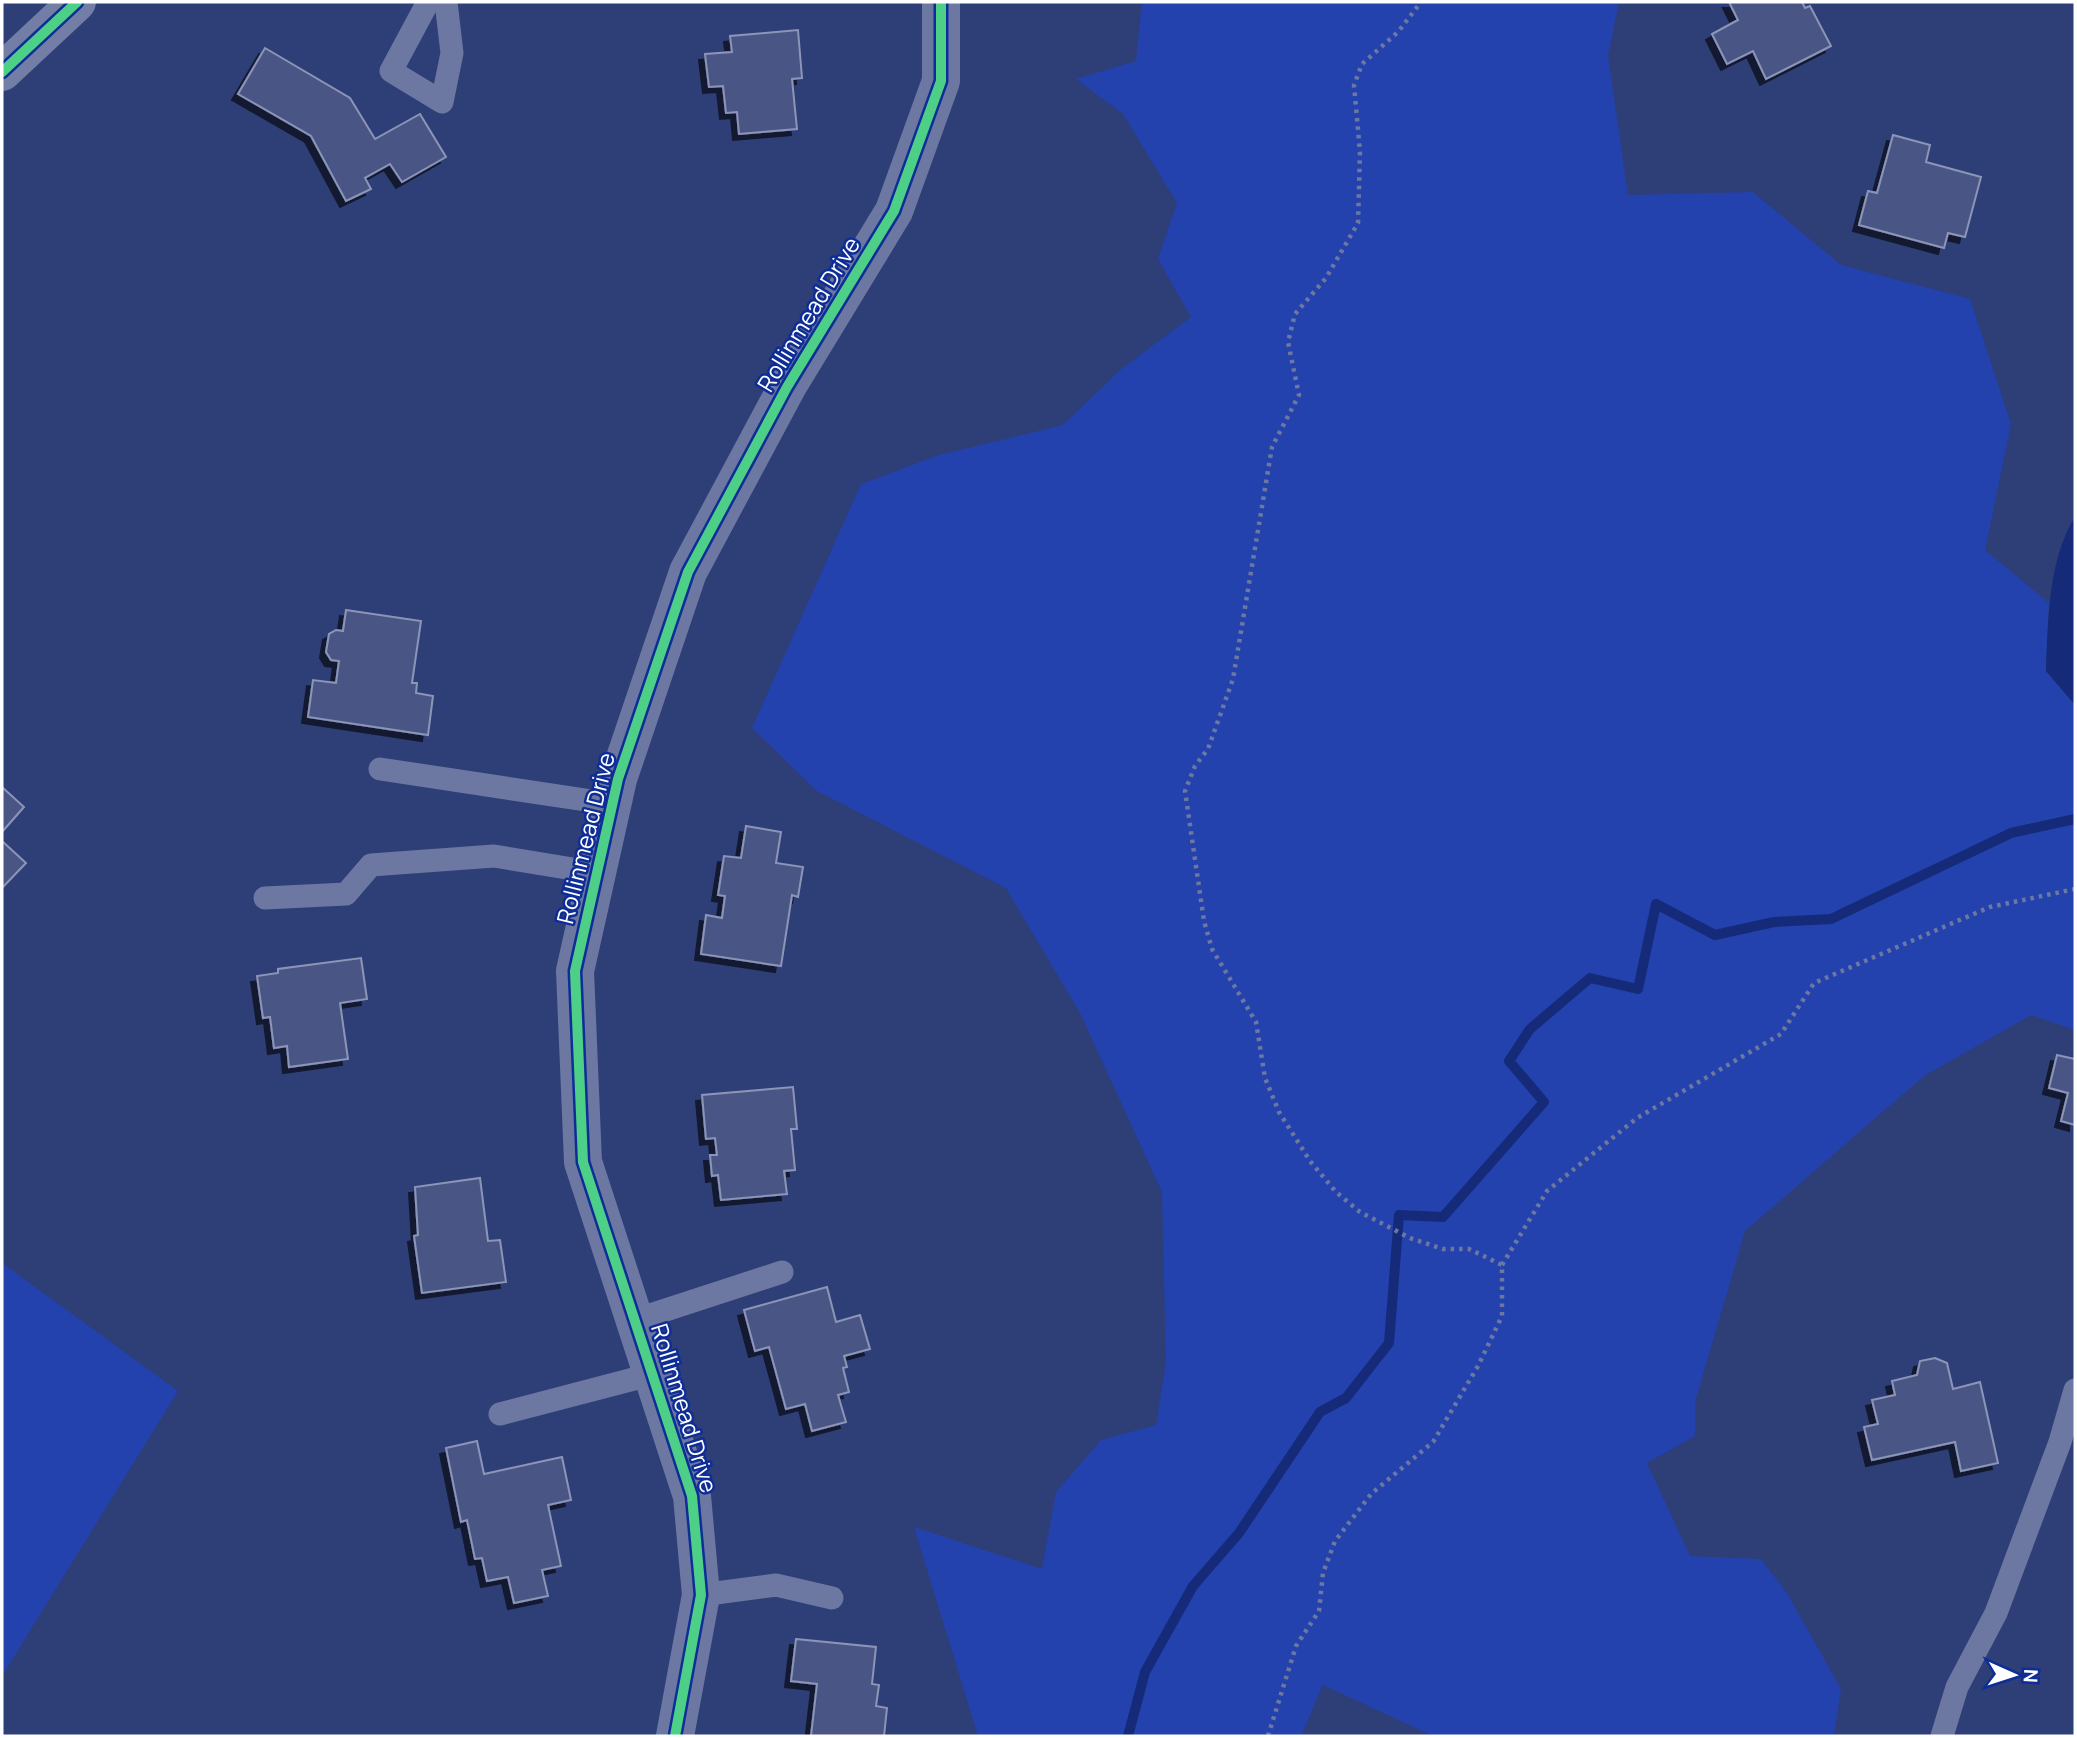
<svg xmlns="http://www.w3.org/2000/svg" width="2077" height="1738" viewBox="0 0 2077 1738" font-family="Manrope,sans-serif">
<defs>
<filter id="shadow"><feDropShadow dx="-6" dy="6" stdDeviation="0" flood-color="#0009"/></filter>
</defs>
<rect width="100%" height="100%" fill="#2e3e77"/>
<g fill="#2342ad">
<polygon points="1142,2 1619,2 1608,56 1628,195 1753,192 1841,265 1970,299 2011,424 1985,550 2049,603 2046,671 2075,705 2075,1030 2031,1015 1924,1076 1745,1231 1695,1402 1695,1436 1647,1463 1690,1556 1761,1559 1787,1593 1841,1689 1834,1736 1433,1736 1323,1685 1301,1736 978,1736 914,1527 1042,1569 1056,1492 1101,1440 1156,1425 1166,1362 1162,1192 1080,1013 1006,888 817,791 752,728 861,484 939,455 1063,425 1120,370 1191,317 1158,259 1177,203 1123,114 1076,79 1136,61"/>
<polygon points="2,1263 178,1391 2,1676"/>
</g>
<path fill="#152b7a" d="M2075 517V705L2046 671C2048 623 2048 559 2075 517Z"/>
<g fill="none" stroke-linecap="round" stroke-linejoin="round">
<polyline stroke="#152b7a" stroke-width="10" points="1128,1736 1145,1672 1193,1586 1239,1533 1320,1412 1346,1398 1389,1343 1399,1215 1443,1217 1544,1102 1509,1061 1530,1029 1590,978 1638,989 1656,904 1715,935 1774,922 1831,919 2011,833 2075,819"/>
</g>
<g fill="#4a5785" stroke="#8c95b7" stroke-width="2" filter="url(#shadow)">
<polygon points="1729,2 1802,2 1805,8 1810,6 1831,46 1766,79 1753,51 1727,64 1712,34 1738,20"/>
<polygon points="798,30 802,78 792,79 797,129 739,134 737,112 726,113 723,86 709,87 705,54 732,52 730,36"/>
<polygon points="265,48 350,98 375,139 420,114 446,157 402,182 390,164 365,178 371,189 346,201 311,136 238,94"/>
<polygon points="1893,135 1930,145 1926,162 1981,177 1965,237 1948,233 1944,248 1859,225 1868,191 1877,193"/>
<polygon points="346,610 421,621 412,683 417,683 416,693 433,696 428,735 308,717 313,680 336,683 339,661 331,660 326,652 329,634 336,630 343,631"/>
<polygon points="2,787 24,807 2,832"/>
<polygon points="746,826 781,832 776,863 803,867 798,897 792,895 781,966 701,954 706,915 722,918 725,896 718,895 724,856 741,858"/>
<polygon points="2,841 26,863 2,888"/>
<polygon points="361,958 367,999 340,1003 348,1059 289,1067 287,1046 274,1048 270,1017 263,1018 257,976 278,973 278,969"/>
<polygon points="2057,1055 2075,1059 2075,1125 2061,1121 2068,1093 2049,1088"/>
<polygon points="793,1087 797,1129 791,1129 795,1170 784,1171 787,1194 721,1200 718,1175 712,1176 710,1155 717,1155 715,1138 706,1139 702,1095"/>
<polygon points="480,1178 488,1241 500,1240 506,1282 422,1293 414,1236 418,1235 415,1187"/>
<polygon points="827,1287 836,1322 860,1315 870,1349 844,1356 847,1367 843,1368 849,1392 838,1395 846,1422 812,1431 805,1404 786,1409 769,1347 755,1351 744,1310"/>
<polygon points="1935,1358 1947,1363 1953,1389 1980,1382 1998,1463 1961,1471 1955,1442 1872,1460 1864,1427 1878,1424 1872,1400 1895,1395 1892,1381 1917,1375 1920,1361"/>
<polygon points="477,1441 484,1474 562,1457 571,1500 548,1505 561,1566 542,1570 548,1596 514,1603 508,1577 487,1581 482,1558 475,1559 467,1520 461,1522 446,1448"/>
<polygon points="796,1639 876,1647 872,1684 879,1685 876,1706 887,1708 884,1736 811,1736 817,1684 791,1681"/>
</g>
<g fill="none" stroke-linecap="round" stroke-linejoin="round">
<g stroke="#6c78a2" stroke-width="4.5" stroke-dasharray="3.5 5" stroke-linecap="butt">
<polyline points="1502,1265 1547,1191 1637,1118 1781,1034 1814,983 1990,907 2075,889"/>
<polyline points="1268,1736 1296,1646 1319,1611 1323,1573 1335,1541 1371,1494 1433,1442 1478,1366 1502,1316 1502,1265 1469,1249 1443,1249 1410,1238 1360,1212 1336,1192 1310,1161 1279,1112 1265,1078 1256,1022 1212,949 1204,921 1185,791 1195,766 1208,749 1233,679 1272,447 1299,395 1288,342 1295,314 1326,278 1358,223 1360,152 1354,85 1362,64 1398,32 1421,2"/>
</g>
<g stroke="#6c78a2" stroke-width="23">
<polyline points="428,2 391,71 442,102 452,53 446,2"/>
<polyline points="380,769 612,804"/>
<polyline points="265,898 346,894 371,865 494,856 597,873"/>
<polyline points="635,1320 782,1272"/>
<polyline points="500,1414 653,1374"/>
<polyline points="701,1595 776,1585 832,1598"/>
<polyline points="1942,1736 1957,1687 1996,1613 2060,1442 2075,1390"/>
</g>
<polyline stroke="#6c78a2" stroke-width="38" points="675,1736 701,1595 692,1496 583,1162 575,971 618,779 688,572 787,387 894,211 941,81 941,2"/>
<polyline stroke="#727ea6" stroke-width="38" points="2,72 77,2"/>
<g stroke="#0f2d96" stroke-width="15">
<g id="cycleway">
<polyline points="2,72 77,2"/>
<polyline points="675,1736 701,1595 692,1496 583,1162 575,971 618,779 688,572 787,387 894,211 941,81 941,2"/>
</g>
</g>
<use href="#cycleway" stroke="#4dcf88" stroke-width="10"/>
</g>
<g text-anchor="middle" dominant-baseline="central" stroke-width="5" stroke-linejoin="round" paint-order="stroke">
<g font-size="23" fill="#fff" stroke="#0f2d96">
<text transform="translate(808 314) rotate(-59)">Rollinmead Drive</text>
<text transform="translate(585 838) rotate(-76)">Rollinmead Drive</text>
<text transform="translate(685 1408) rotate(73)">Rollinmead Drive</text>
</g>
</g>
<rect width="2077" height="1738" fill="none" stroke="#ffffff" stroke-width="7"/>
<g transform="translate(2014 1675) rotate(93)" stroke="#0f2d96" stroke-width="5" paint-order="stroke">
<path d="M0-5L12 26L0 18L-12 26Z" fill="#ffffff"/>
<text y="-10" font-size="19" font-weight="bold" text-anchor="middle" fill="#ffffff">N</text>
</g>
</svg>
